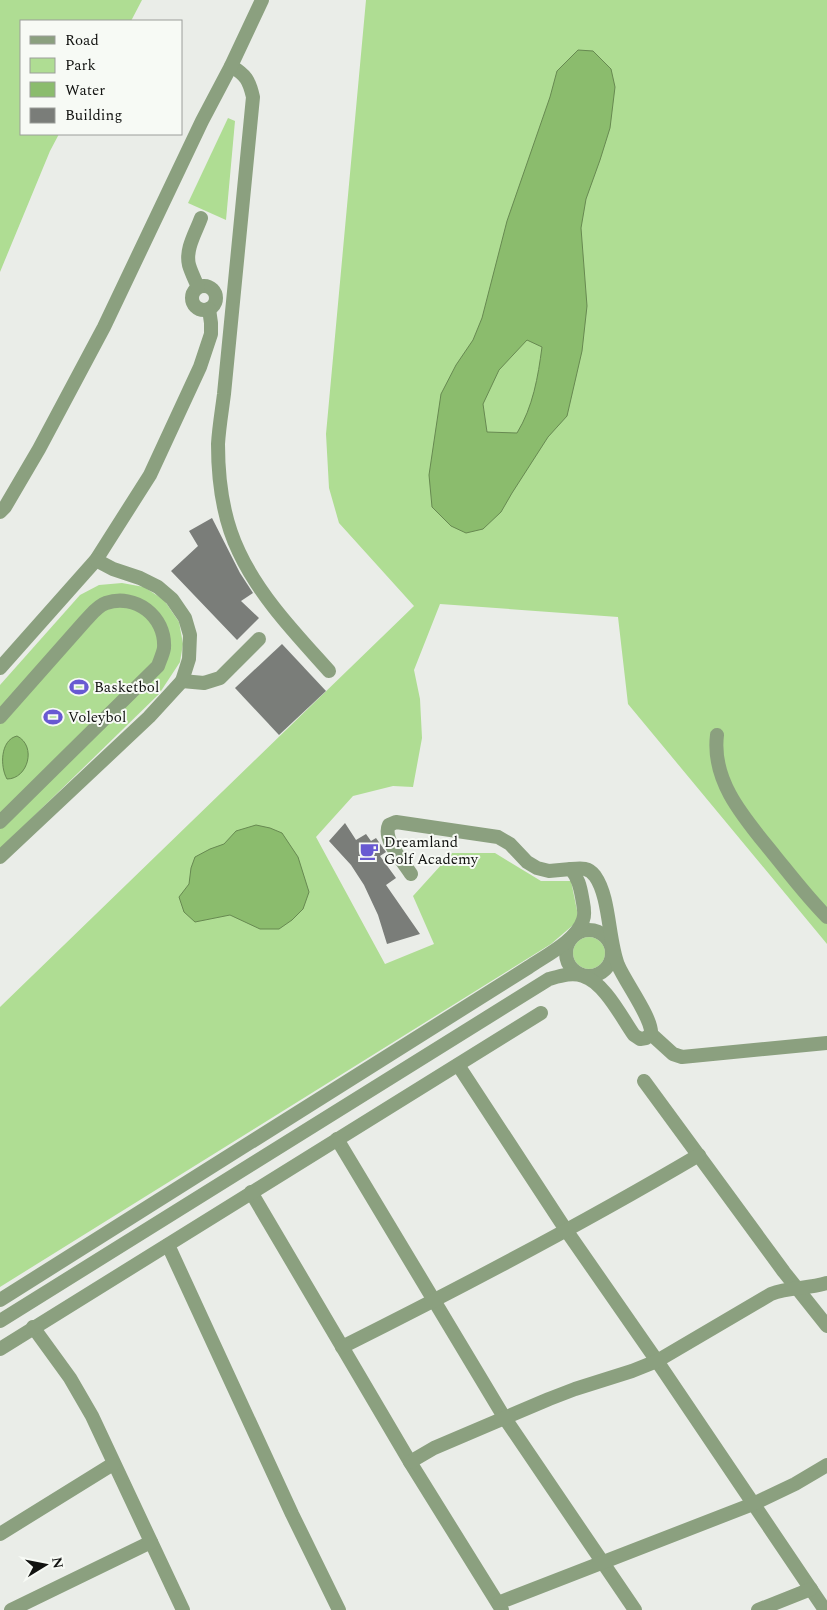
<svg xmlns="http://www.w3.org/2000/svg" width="827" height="1610" viewBox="0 0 827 1610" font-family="Spectral,serif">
<rect width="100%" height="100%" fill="#eaede8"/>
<g fill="#afdd93">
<polygon points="0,0 142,0 131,21 21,21 21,134 59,134 50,151 0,272"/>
<polygon points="366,0 827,0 827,944 628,704 618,617 440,604 414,670 420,699 422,738 413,787 393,786 353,796 316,837 385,964 434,944 413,896 452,853 495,853 541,881 571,881 579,920 551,944 0,1287 0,1007 414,606 339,523 329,488 326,434"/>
<polygon points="228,118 235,121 226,220 188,203"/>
<polygon points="122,583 144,587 164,600 179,622 183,644 180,662 159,694 0,849 0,685 80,595 99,585"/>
<circle cx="589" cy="953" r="16"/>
</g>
<g fill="#8bbc6d" stroke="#678951" fill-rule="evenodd">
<path d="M578 50 593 51 611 69 615 87 610 128 600 160 586 199 581 228 587 306 582 351 567 416 548 437 512 493 501 512 483 529 466 533 451 526 432 507 429 475 441 394 456 365 473 340 482 318 507 221 550 97 557 71ZM527 340 542 347C538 377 533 407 517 433L487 432 483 404 499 370Z"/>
<path d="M17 736C37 746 28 779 7 779 0 767 0 740 17 736Z"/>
<polygon points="256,825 270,828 282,833 298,857 309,892 303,909 292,920 279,929 260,929 230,915 195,922 184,912 179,897 189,884 191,868 195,857 210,849 224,844 236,831"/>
</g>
<g fill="#7a7d79">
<polygon points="212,518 240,573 253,593 241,601 259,618 237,640 171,571 198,546 189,531"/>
<polygon points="282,644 326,691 279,735 235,688"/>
<polygon points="345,823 356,840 366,834 371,841 376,838 386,852 380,856 396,878 386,885 420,934 387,944 378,915 364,885 351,865 329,841"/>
</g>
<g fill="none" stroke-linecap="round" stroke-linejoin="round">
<g stroke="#8ba07f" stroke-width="14">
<path d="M231 66C246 75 249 80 253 97L224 394C222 410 219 427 218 444 218 480 223 519 239 552 260 597 296 634 329 671"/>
<circle cx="204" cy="298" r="12"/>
<path d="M198 287C195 280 191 272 189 265 185 249 196 232 201 218"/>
<polyline points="0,512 5,507 39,449 104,327 202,121 231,66 262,0"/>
<polyline points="0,668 96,560 150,475 200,367 211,334 211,323 209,309"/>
<polyline points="182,681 204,683 220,678 259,639"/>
<path d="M0 717 85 621C91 615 97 606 106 603 135 593 166 616 164 648 163 654 160 660 158 666L0 822"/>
<path d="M717 735C711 783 747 821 775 856 792 877 808 898 827 917"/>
<polyline points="0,857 149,717 182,681 189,659 190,635 185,618 172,599 158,587 140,578 113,569 96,560"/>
<path d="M411 874C403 861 382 839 389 825L396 822 498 837 510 844 527 862 537 868 549 871 571 869"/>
<circle cx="589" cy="953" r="23"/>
<polyline points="651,1034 673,1054 682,1057 827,1043"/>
<polyline points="458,1065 566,1230 657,1361 825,1610"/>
<polyline points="644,1081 784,1272 827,1326"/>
<polyline points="337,1139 504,1417 635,1610"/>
<polyline points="251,1192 410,1462 502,1610"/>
<polyline points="168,1245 292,1514 339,1610"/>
<path d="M0 1300 529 967C545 956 577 940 583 920 586 913 583 904 582 897 580 886 578 878 571 869 581 868 589 867 595 876 610 897 608 939 618 965 625 982 653 1019 651 1034L646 1038 640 1039 634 1035C622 1018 604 982 583 976 572 972 560 976 549 979L0 1321"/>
<polyline points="33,1327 70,1378 92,1416 183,1610"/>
<path d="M342 1347C462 1287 582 1224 699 1155"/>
<polyline points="0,1349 541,1013"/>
<path d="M410 1462 434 1448 549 1399 575 1389 632 1371 657 1361 771 1294C789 1287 808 1289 827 1283"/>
<polyline points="0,1534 113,1464"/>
<polyline points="498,1603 753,1504 795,1484 827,1465"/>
<polyline points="11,1610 151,1542"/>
<polyline points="758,1610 811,1589"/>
</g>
</g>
<defs>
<g id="stadium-bare" transform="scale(1.5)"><path d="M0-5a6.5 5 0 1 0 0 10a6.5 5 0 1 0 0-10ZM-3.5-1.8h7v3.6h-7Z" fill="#6859d2" stroke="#f7faf5" stroke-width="2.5" paint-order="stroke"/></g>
<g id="cafe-bare" transform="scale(1.5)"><path d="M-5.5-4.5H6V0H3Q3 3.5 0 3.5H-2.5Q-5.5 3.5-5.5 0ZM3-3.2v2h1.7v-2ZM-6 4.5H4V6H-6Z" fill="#6859d2" stroke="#f7faf5" stroke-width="2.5" paint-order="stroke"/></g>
</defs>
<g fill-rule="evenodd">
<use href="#stadium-bare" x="79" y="687"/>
<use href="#stadium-bare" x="53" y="717"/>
<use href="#cafe-bare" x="369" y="851"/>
</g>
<g text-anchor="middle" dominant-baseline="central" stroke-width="4" stroke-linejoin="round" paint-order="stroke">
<g font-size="15" fill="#121311" stroke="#f7faf5" text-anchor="start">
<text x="94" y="687">Basketbol</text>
<text x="68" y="717">Voleybol</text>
<text x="384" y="842">Dreamland<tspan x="384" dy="17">Golf Academy</tspan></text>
</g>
</g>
<rect x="20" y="20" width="162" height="115" fill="#f7faf5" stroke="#9b9e9a"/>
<rect x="30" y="36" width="25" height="8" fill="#8ba07f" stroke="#9b9e9a"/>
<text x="65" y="45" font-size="15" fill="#121311">Road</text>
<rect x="30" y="58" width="25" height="15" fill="#afdd93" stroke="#9b9e9a"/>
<text x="65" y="70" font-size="15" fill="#121311">Park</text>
<rect x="30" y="82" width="25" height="15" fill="#8bbc6d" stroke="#9b9e9a"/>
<text x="65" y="95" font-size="15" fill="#121311">Water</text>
<rect x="30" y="108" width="25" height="15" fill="#7a7d79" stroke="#9b9e9a"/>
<text x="65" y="120" font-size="15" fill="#121311">Building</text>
<g transform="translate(45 1565) rotate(80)" stroke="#f7faf5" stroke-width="4" paint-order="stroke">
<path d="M0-4L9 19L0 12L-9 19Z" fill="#121311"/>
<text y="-8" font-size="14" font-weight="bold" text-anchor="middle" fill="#121311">N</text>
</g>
</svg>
